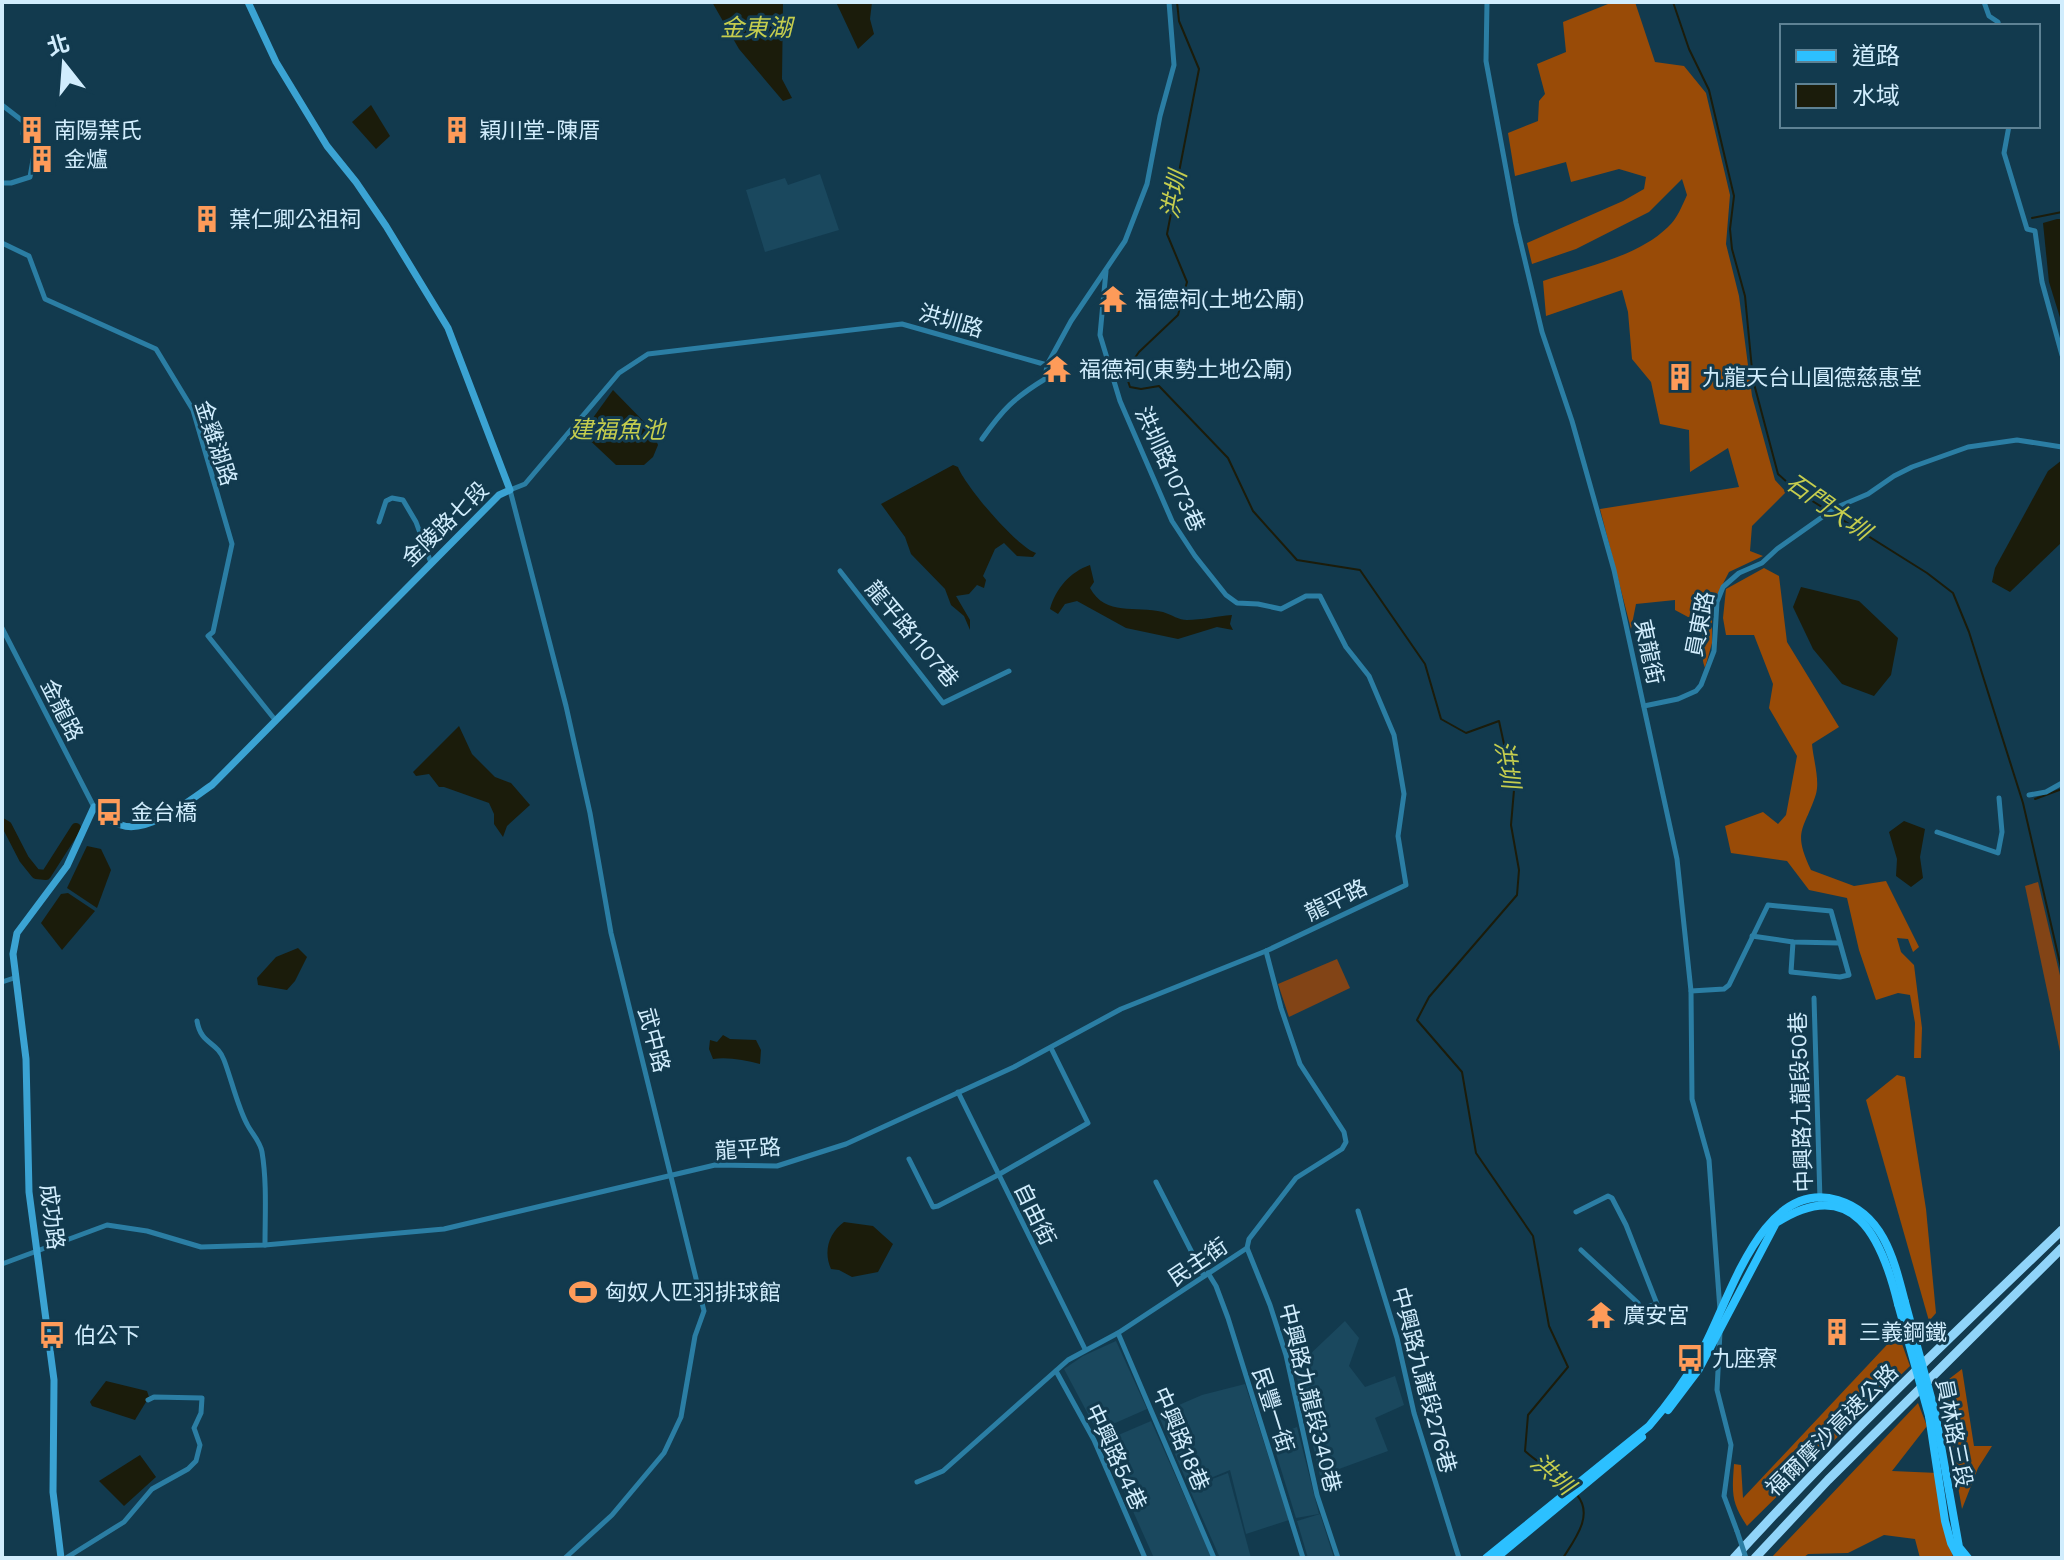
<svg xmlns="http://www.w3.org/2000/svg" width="2064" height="1560" viewBox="0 0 2064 1560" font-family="'Work Sans','Noto Sans TC',sans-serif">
<rect width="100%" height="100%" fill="#123a4e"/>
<g fill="#1a485e">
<polygon points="820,174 839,230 765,252 746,190 785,178 788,185"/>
<polygon points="1345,1321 1359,1338 1349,1366 1365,1387 1395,1376 1404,1405 1375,1418 1388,1451 1320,1476 1293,1361 1306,1358"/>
<polygon points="1116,1341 1147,1409 1097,1431 1064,1369 1083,1356"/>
<polygon points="1245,1384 1289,1520 1246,1534 1230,1470 1189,1487 1158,1414 1202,1395"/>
<polygon points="1151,1421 1212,1558 1154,1558 1102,1442"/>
<polygon points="1297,1427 1319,1514 1296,1518 1271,1437"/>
<polygon points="1228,1473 1251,1558 1220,1558 1189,1488"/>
<polygon points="1320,1514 1334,1558 1308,1558 1297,1521"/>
</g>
<g fill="#824416">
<polygon points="2038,882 2062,984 2062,1061 2025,886"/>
<polygon points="1337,959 1350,988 1289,1017 1278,984"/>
</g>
<g fill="#994b07">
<path d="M1613 2H1635L1655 62 1684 66 1706 93 1730 195 1726 244 1739 296 1752 396 1775 480 1786 492 1752 526 1750 551 1763 556 1729 572 1712 605V643L1705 668C1699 653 1704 633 1702 616L1688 617 1675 610V600L1636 604 1631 629 1600 509 1739 487 1728 448 1690 472 1689 430 1660 424 1651 382 1632 359 1628 312 1622 290 1546 316 1543 281C1583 267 1636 258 1668 227 1677 219 1682 206 1687 195L1682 179 1649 212 1576 249 1532 264 1527 243 1623 201 1644 189 1646 177 1619 169 1571 182 1566 162 1515 176 1508 133 1538 121 1539 101 1545 94 1537 64 1566 52 1563 22Z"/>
<path d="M1764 568 1779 576 1787 642 1839 727 1812 744C1813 758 1820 780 1816 794 1804 831 1792 830 1811 870L1854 886 1886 881 1919 947 1913 952 1908 939 1897 938 1901 952 1914 965 1922 1028 1921 1058H1914L1915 1023 1910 995 1898 993 1876 1000 1859 950 1847 898 1809 890 1787 861 1731 853 1725 826 1763 812 1778 824 1786 815 1797 756 1769 708 1773 684 1754 635H1726L1723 618 1726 589Z"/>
<polygon points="1897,1075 1905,1077 1926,1209 1936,1313 1929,1321 1866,1100"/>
<path d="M1898 1333 1910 1366 1747 1526C1731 1502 1732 1493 1734 1464L1741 1465 1743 1498Z"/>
<polygon points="1962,1369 1974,1446 1992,1446 1978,1468 1962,1509 1940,1386"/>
<polygon points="1918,1403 1927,1426 1892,1471 1938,1473 1953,1558 1920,1558 1915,1539 1884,1535 1848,1553 1808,1554 1803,1558 1771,1558"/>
</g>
<g fill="#1b1c0b">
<polygon points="712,2 783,2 782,79 792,98 783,101 739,49"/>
<polygon points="836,2 872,2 870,19 874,34 858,49"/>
<polygon points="371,105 390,136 376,149 352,122"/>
<polygon points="2057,219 2062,219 2062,324 2049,282 2043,223"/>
<polygon points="613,390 652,430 658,445 653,457 644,465 616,465 582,433"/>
<polygon points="2062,460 2062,542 2010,592 1992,582 1995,568 2048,471"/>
<path d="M953 465 958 467C965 486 1018 548 1036 553L1033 557 1017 556 1004 543 995 549 983 576 986 580 984 588 977 585 969 594 956 596 970 620V630L964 616 951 605 945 589 911 554 905 537 881 504Z"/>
<path d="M1090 565 1094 582 1090 588C1106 617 1135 605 1163 612 1172 615 1179 620 1187 620 1202 620 1217 616 1232 615L1230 624 1233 630 1217 627 1178 639 1126 628 1077 601 1065 604 1058 614 1050 609C1056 588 1070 572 1090 565Z"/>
<polygon points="1801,587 1859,601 1898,638 1891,675 1874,696 1842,684 1813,649 1793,607"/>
<polygon points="459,726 472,754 495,777 511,783 530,805 507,826 503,837 494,824 494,814 489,803 444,787 439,787 429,774 416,776 413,772"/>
<polygon points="1904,821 1925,829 1920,857 1923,878 1911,887 1896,876 1897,859 1889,832"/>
<polygon points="87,846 101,849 111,870 97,908 67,888"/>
<polygon points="68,893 95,911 62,950 41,923 61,894"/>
<polygon points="298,948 307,957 295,981 287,990 258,985 257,978 276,957"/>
<path d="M723 1035 730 1039 756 1040 761 1050 760 1064C745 1060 728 1057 713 1059L709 1049 710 1040 717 1042Z"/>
<path d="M844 1222 873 1226 893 1244 878 1272 852 1277 839 1270 831 1269C823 1251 829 1233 844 1222Z"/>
<polygon points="106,1381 147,1391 149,1397 135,1420 92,1406 90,1402"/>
<polygon points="140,1455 156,1477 124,1506 99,1481"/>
</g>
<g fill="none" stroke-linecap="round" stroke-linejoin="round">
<g stroke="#1b1c0b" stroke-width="2">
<path d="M1177 2 1179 21 1199 69 1167 234 1187 282 1178 315 1139 352 1125 372 1130 387 1141 389 1159 386 1228 458 1253 511 1297 560 1360 570 1425 664 1441 719 1466 733 1499 721 1514 790 1511 825 1519 870 1517 895 1429 997 1417 1020 1462 1072 1476 1153 1533 1236 1549 1326 1568 1367 1528 1415 1525 1451C1540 1465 1557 1472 1570 1487"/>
<polyline points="1673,2 1689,49 1709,90 1734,196 1730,229 1732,249 1745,296 1753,380 1778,474 1798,492 1927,573 1953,593 1969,632 2023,803 2062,972"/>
<polyline points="2032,218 2062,212"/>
<polyline points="2035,799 2062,789"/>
<path d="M1563 1558C1575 1539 1594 1515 1577 1495"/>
</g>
<polyline stroke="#1b1c0b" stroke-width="10" points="2,823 7,826 24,859 36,874 46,875 76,828"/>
<g stroke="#2b7ea4" stroke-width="5">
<polyline points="1487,2 1486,61 1516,223 1542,332 1572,421 1614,570 1677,859 1691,991 1692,1099 1709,1160 1720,1310"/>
<polyline points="1984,2 1989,16 1998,22 1999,26"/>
<polyline points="2,105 24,122 23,134 36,143 30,177 11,183 2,183"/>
<polyline points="2009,126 2004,153 2027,229 2035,231 2042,282 2062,355"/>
<polyline points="2,243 29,256 45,299 156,349 193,410 232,544 213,632 208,636 276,721"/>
<path d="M982 439C1003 409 1014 398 1045 379L1047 365"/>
<polyline points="379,522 386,501 392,498 403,500 416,522 431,563"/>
<polyline points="840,571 943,703 1009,671"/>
<polyline points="2,628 94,807"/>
<polyline points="1644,706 1678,699 1696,691 1701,685 1714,651 1717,602 1723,587 1739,573 1762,563 1777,549 1835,508 1868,494 1894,476 1912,467 1968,447 2017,440 2062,447"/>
<polyline points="2029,795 2046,792 2062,783"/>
<polyline points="1937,832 1998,853 2002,832 1999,798"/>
<polyline points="1752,936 1793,942 1839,943"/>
<polyline points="2,982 14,978"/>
<polyline points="1691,991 1724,989 1729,985 1768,905 1831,911 1849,975 1840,977 1791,972 1793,942"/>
<polyline points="1814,998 1820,1200"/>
<path d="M197 1021C201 1045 217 1041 224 1060 231 1078 238 1108 247 1124 252 1134 260 1141 262 1152 267 1182 265 1214 265 1245"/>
<polyline points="958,1092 1085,1349"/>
<polyline points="909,1159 933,1207 938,1206 998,1175 1088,1123 1051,1048"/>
<polyline points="1156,1182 1204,1276"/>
<polyline points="1358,1211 1397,1338 1414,1413 1459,1558"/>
<polyline points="1576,1212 1608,1196 1612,1198 1626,1225 1657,1304 1641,1309 1638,1303 1581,1250"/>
<polyline points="1247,1248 1270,1305 1286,1355 1317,1495 1338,1558"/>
<polyline points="2,1264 107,1225 147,1231 201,1247 265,1245 444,1229 715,1165 777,1166 846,1144 1014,1067 1121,1009 1266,951 1406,885 1398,836 1404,794 1394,735 1369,676 1346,647 1320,596 1306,596 1281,609 1258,604 1237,603 1226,595 1195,556 1172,521 1120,401 1100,335 1106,271"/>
<polyline points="1208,1273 1216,1286 1228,1318 1303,1558"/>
<polyline points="1720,1332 1717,1390 1731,1445 1724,1496 1737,1531"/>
<polyline points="1118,1333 1214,1558"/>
<polyline points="1056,1371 1094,1440 1145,1558"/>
<polyline points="917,1482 943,1471 1068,1360 1118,1333 1247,1248 1249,1239 1296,1178 1342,1149 1346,1142 1344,1132 1300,1064 1281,1008 1266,951"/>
<polyline points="66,1558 124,1522 152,1489 188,1469 196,1461 200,1445 194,1428 201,1413 202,1398 154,1397 148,1400"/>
<polyline points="565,1558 612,1515 664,1453 681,1417 695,1336 704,1311 611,933 590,813 566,706 510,490 525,484 619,373 648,354 902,324 1047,365 1071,321 1125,241 1147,184 1160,116 1174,65 1169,2"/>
</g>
<path stroke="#3ba3d3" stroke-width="7" d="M61 1558 53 1492 54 1380 29 1192 26 1059 13 954 17 933 67 866 94 807C102 812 111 822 121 825 148 835 191 799 212 785L499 495 510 490 448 328 386 226 356 182 327 146 276 62 248 2"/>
<g stroke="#2cc0ff" stroke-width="8">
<path d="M1668 1410 1699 1369 1776 1223C1853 1173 1882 1238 1898 1304"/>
<polyline points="1935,1412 1959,1547 1968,1558"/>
<polyline points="1929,1416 1945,1521 1951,1543 1959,1558"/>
<path d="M1486 1558 1649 1426C1668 1404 1685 1381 1699 1356 1728 1308 1759 1177 1838 1200 1884 1214 1894 1260 1905 1302"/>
<polyline points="1496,1558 1642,1437"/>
</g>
<g stroke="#90d4f9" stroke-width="9">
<path d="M1734 1558C1839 1443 1950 1337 2062 1230"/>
<polyline points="1755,1558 1828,1480 2062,1248"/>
</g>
<polyline stroke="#2b7ea4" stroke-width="5" points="1737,1531 1746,1558"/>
<g stroke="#2cc0ff" stroke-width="8">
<polyline points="1905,1302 1935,1412"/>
<polyline points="1898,1304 1929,1416"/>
</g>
</g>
<defs>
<g id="building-bare" transform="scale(2.16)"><path d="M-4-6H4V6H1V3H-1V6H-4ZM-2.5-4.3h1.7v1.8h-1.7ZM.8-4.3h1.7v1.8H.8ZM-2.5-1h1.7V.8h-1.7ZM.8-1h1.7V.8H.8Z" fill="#fe9b59" stroke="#123a4e" stroke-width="2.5" paint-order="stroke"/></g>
<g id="temple-bare" transform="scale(2.16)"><path d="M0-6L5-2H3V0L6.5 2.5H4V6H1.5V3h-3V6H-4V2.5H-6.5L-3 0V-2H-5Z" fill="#fe9b59" stroke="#123a4e" stroke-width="2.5" paint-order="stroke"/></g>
<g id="bus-bare" transform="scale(2.16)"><path d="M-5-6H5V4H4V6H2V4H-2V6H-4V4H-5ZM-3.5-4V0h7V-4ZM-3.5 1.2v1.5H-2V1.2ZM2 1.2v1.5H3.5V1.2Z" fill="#fe9b59" stroke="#123a4e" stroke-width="2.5" paint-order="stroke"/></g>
<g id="stadium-bare" transform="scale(2.16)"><path d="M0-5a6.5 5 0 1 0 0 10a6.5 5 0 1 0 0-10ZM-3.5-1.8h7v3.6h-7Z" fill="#fe9b59" stroke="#123a4e" stroke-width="2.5" paint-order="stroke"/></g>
</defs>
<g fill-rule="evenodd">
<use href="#building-bare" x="32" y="130"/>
<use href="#building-bare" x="457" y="130"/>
<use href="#building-bare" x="42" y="159"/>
<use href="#building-bare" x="207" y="219"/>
<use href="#temple-bare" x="1113" y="299"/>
<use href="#temple-bare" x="1057" y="369"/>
<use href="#building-bare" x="1680" y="377"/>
<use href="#bus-bare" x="109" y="812"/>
<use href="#stadium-bare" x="583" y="1292"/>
<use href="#temple-bare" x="1601" y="1315"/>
<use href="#building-bare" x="1837" y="1332"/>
<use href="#bus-bare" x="52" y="1335"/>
<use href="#bus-bare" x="1690" y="1358"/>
</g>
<g text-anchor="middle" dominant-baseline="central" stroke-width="6" stroke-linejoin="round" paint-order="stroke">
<g font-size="22" fill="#d1edfd" stroke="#123a4e" text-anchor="start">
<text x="54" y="130">南陽葉氏</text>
<text x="479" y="130">穎川堂-陳厝</text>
<text x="64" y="159">金爐</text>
<text x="229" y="219">葉仁卿公祖祠</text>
<text x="1135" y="299">福德祠(土地公廟)</text>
<text x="1079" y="369">福德祠(東勢土地公廟)</text>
<text x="1702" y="377">九龍天台山圓德慈惠堂</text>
<text x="131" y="812">金台橋</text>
<text x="605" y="1292">匈奴人匹羽排球館</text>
<text x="1623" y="1315">廣安宮</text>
<text x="1859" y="1332">三義鋼鐵</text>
<text x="74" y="1335">伯公下</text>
<text x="1712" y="1358">九座寮</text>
</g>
<g font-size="22" fill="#d1edfd" stroke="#123a4e">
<text transform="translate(951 321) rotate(16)">洪圳路</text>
<text transform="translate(216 443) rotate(72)">金雞湖路</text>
<text transform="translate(1170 469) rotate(65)">洪圳路1073巷</text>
<text transform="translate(445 524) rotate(-44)">金陵路七段</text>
<text transform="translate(1700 624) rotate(-79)">員東路</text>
<text transform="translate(912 634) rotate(50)">龍平路1107巷</text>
<text transform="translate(1649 652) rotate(78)">東龍街</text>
<text transform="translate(62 710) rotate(63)">金龍路</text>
<text transform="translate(1336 900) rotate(-26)">龍平路</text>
<text transform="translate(654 1040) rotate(75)">武中路</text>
<text transform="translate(1801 1102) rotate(-92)">中興路九龍段50巷</text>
<text transform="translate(748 1149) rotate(-4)">龍平路</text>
<text transform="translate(1035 1214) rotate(64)">自由街</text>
<text transform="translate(52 1217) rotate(83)">成功路</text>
<text transform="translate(1198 1262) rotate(-34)">民主街</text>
<text transform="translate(1424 1380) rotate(75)">中興路九龍段276巷</text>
<text transform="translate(1310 1398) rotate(76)">中興路九龍段340巷</text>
<text transform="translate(1273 1410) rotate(72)">民豐一街</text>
<text transform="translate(1832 1430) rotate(-45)">福爾摩沙高速公路</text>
<text transform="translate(1954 1433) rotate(79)">員林路三段</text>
<text transform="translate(1181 1439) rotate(67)">中興路18巷</text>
<text transform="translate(1116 1457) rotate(65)">中興路54巷</text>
</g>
<g font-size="24" font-style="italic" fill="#c5cd4e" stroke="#123a4e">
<text x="756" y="28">金東湖</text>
<text transform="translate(1174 195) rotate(-79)">洪圳</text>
<text x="617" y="430">建福魚池</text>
<text transform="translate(1828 507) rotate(35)">石門大圳</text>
<text transform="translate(1507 764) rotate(80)">洪圳</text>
<text transform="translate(1552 1474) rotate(41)">洪圳</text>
</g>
</g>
<rect width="2064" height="1560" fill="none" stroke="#d1edfd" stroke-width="8"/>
<rect x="1780" y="24" width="260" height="104" fill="#123a4e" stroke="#5e8294" stroke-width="2"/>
<rect x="1796" y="50" width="40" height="12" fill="#2cc0ff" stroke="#5e8294" stroke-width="2"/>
<text x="1852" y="64" font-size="24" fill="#d1edfd">道路</text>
<rect x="1796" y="84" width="40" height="24" fill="#1b1c0b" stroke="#5e8294" stroke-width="2"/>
<text x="1852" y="104" font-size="24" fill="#d1edfd">水域</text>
<g transform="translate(64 64) rotate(343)" stroke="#123a4e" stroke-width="6" paint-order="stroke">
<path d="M0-6L14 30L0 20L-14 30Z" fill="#d1edfd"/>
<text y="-12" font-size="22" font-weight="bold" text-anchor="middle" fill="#d1edfd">北</text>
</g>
</svg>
